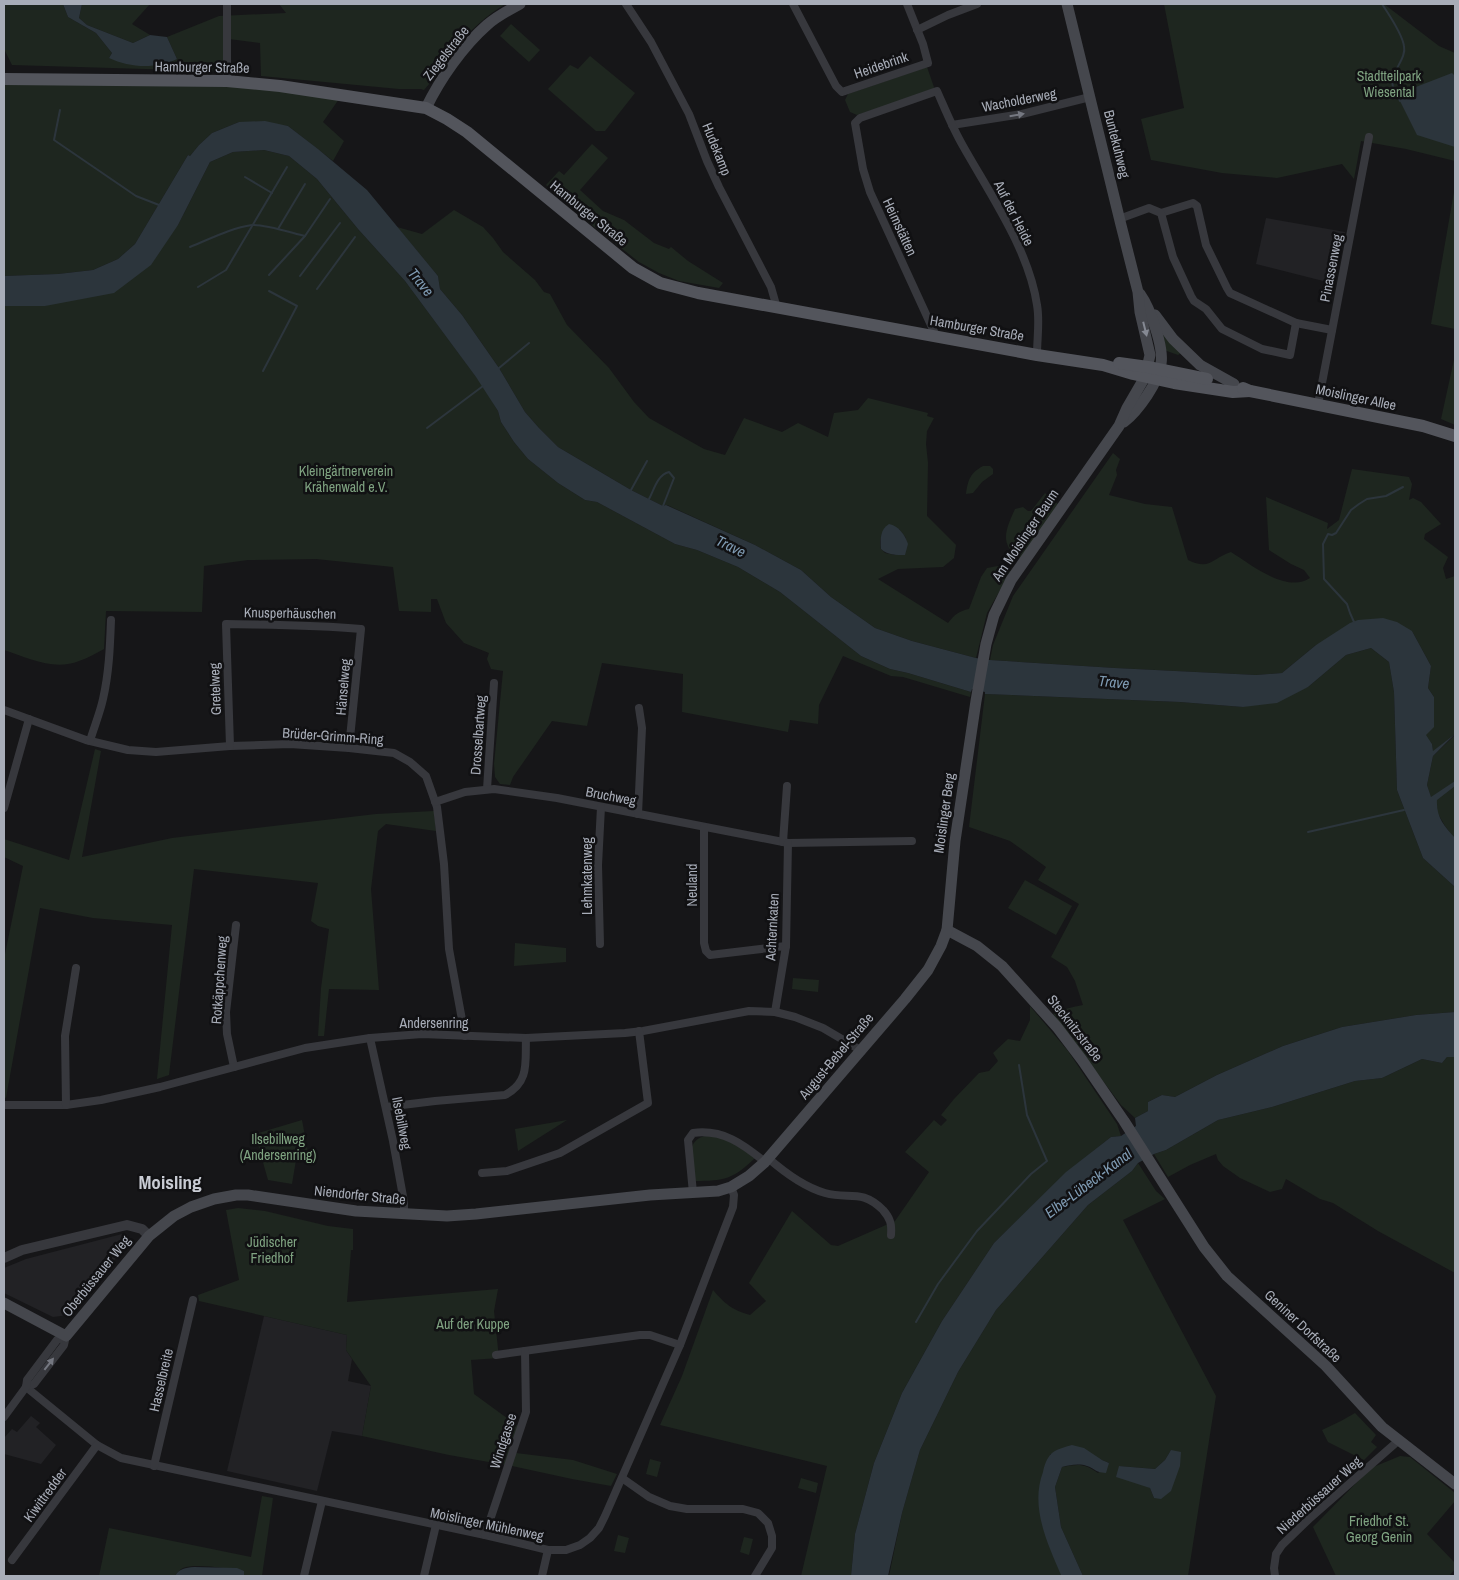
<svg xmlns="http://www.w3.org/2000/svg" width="1459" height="1580" viewBox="0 0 1459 1580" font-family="'Archivo Narrow',sans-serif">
<rect width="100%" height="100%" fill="#161618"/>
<g fill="#222225">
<polygon points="1266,218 1345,232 1335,284 1256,264"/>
<polygon points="126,1233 131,1240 68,1315 53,1317 4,1293 4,1268 26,1259"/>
<polygon points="264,1316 347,1335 346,1350 352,1359 348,1381 371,1386 362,1436 332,1431 317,1491 227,1471"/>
<polygon points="31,1416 40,1423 36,1427 56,1445 41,1464 4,1454 4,1438 12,1429 17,1432"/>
</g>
<g fill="#1e261f" fill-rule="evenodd">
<path d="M4 4H63L68 17 96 33 112 53 109 58 177 59 167 37 219 16 286 13 279 4H505C486 16 469 31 455 49 444 62 436 77 424 90L421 89H399L261 76 260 43 229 39V75L211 71 12 65 4 49Z"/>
<polygon points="82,4 150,4 132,24 150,35 133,43 87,25 79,18"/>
<polygon points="1164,4 1384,4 1439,46 1455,53 1455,161 1406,149 1361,141 1354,179 1342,164 1277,178 1222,173 1151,160 1141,119 1184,108"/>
<polygon points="511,24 540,50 529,62 500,36"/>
<polygon points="590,56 635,93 605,131 596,131 548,89 570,65 578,69"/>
<polygon points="927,67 935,90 857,115 850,112 845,100 848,94"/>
<polygon points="4,81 252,86 339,99 323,122 344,141 333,161 288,126 239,122 212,133 199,145 190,156 188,155 135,244 118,259 93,270 58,274 4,276"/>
<polygon points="592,144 608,158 580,190 603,211 624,220 654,243 669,249 671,247 688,261 723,283 719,288 679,281 659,273 639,262 593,226 546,185 559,171 564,175"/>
<path d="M264 150 289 156 317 179 358 229 405 281 483 386 498 411 501 422 514 442 528 459 558 483 585 500 597 502 675 544 697 550 738 567 780 592 861 656 890 669 908 673 971 692 970 697 903 677 891 676 843 656 819 705 818 724 790 720 788 732 682 712 683 674 602 663 587 726 552 721 513 777 510 785 500 784 495 777 494 764 503 671 491 669 487 659 489 653 464 643 446 623 437 599H431V612L399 611 393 567 316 559 248 560 204 566 202 612 106 611 104 649C96 653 88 658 79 661 54 671 28 658 4 650V306H45L178 225 210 162 233 152Z"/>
<polygon points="1455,186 1455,329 1431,324"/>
<path d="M454 210 483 227 493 238 503 252 535 280 544 292 550 294 567 325 609 368 634 402 649 418 704 449 725 455 744 418 782 432 798 423 828 437 834 413 858 410 868 398 928 413 927 416 934 418 927 431 926 444 928 463 927 516 956 545 954 558 943 567 898 569 878 579 948 623C954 615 959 611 969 609L981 577 987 568 1003 565 1011 571 987 613 976 658 912 641 875 628 831 597 801 570 755 545 667 505 663 506 631 490 558 447 539 428 525 412 499 368 462 315 440 289 438 276 397 227 422 234ZM899 529 906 538 895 555 885 553 881 549 880 542 882 533Z"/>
<polygon points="1160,331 1181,353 1178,355 1164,350"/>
<polygon points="1455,355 1455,425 1441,419"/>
<path d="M1113 453 1120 459 1116 470 1117 475 1109 495 1145 504 1172 507 1188 560C1210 571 1212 558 1231 552 1250 564 1287 594 1310 578L1304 570 1291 564 1269 550 1266 497 1328 523 1327 529 1339 520 1352 469 1409 477 1412 484 1409 500 1413 498 1421 502 1441 524 1425 534 1424 539 1448 557 1443 568 1446 579 1455 576V734L1433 752 1432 744 1425 735 1434 697 1428 688 1431 666 1412 631 1316 645 1282 673 1256 675 1115 668 990 660 993 645 1013 596Z"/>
<path d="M983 466H990L993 469V474L982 482 973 493 966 494C968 480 970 473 983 466Z"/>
<path d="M1045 493 1058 504 1021 559C998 545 1006 529 1015 509L1023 507 1028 511H1031Z"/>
<path d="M1371 648 1389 662 1394 692 1397 790 1423 858 1455 887V1012L1416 1015 1342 1027 1283 1046 1217 1075 1175 1097 1162 1095 1148 1102V1111L1135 1118 1121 1105 1053 1014C1060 1009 1074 1007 1083 1005L1075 981 1067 967 1051 957 1079 904 1038 880 1046 867 1010 841 969 827 985 694 1180 702 1243 707 1308 687 1346 655Z"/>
<polygon points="1455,735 1455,839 1445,826 1433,805 1427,785 1433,756"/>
<polygon points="95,749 101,751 82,857 172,838 376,814 434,811 436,831 386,824 378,831 371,889 379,990 329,989 324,1036 318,1036 321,988 329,929 318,926 311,921 318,883 194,869 169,1075 157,1079 172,925 93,918 40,908 6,1098 4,1097 4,959 23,866 4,857 4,839 69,860"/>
<polygon points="1025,880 1072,906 1056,935 1008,908"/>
<polygon points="515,943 566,948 566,962 514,966"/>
<polygon points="793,978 819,980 818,992 792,989"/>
<path d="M1030 1006 1068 1051 1117 1124 1121 1136 1111 1137 1067 1172 994 1243 942 1321 902 1393 874 1463 855 1534 851 1576H801L827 1466 660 1425 682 1376 713 1290C725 1304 732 1310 750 1315L766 1301 749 1283 792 1211 831 1245 838 1246 895 1221 929 1172 905 1152 934 1120 941 1126 947 1120 941 1115 954 1099 979 1073 989 1071 998 1061 993 1053 1008 1039 1020 1041 1030 1020Z"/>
<polygon points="1447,1057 1455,1057 1455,1273 1378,1231 1333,1203 1320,1199 1286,1179 1282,1189 1270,1192 1240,1178 1223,1166 1218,1160 1216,1154 1190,1165 1168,1177 1154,1154 1166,1150 1218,1120 1272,1107 1355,1081 1382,1078 1422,1059 1442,1063"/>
<polygon points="302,1120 308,1152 297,1154 292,1184 268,1180 255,1134"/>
<polygon points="567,1120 518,1151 515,1129"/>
<path d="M709 1135 731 1141 755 1158C733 1179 725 1181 694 1181 692 1162 683 1139 709 1135Z"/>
<path d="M1138 1163 1156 1191 1165 1199 1123 1220 1216 1396 1188 1576H1083L1061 1527 1055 1487 1062 1467C1078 1464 1084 1463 1098 1473L1109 1463 1102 1460 1050 1454 1062 1576H889L902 1513 920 1450 958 1372 996 1310 1088 1205 1132 1171ZM1171 1450 1154 1498 1150 1488 1119 1466 1155 1469 1165 1460Z"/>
<polygon points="238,1208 265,1211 328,1226 353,1229 353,1250 351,1250 347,1302 498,1289 494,1311 499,1358 471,1360 474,1394 518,1426 510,1451 516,1453 573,1460 617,1474 611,1486 572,1479 512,1466 449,1455 362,1436 371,1386 346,1350 347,1335 199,1301 198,1295 239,1280 226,1210"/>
<polygon points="1355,1413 1376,1435 1371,1442 1377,1447 1364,1460 1328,1442 1322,1430 1341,1421"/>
<polygon points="1400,1456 1410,1457 1455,1493 1455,1501 1427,1534 1455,1563 1455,1569 1449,1576 1336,1576 1313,1527 1371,1468"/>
<polygon points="650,1459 661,1462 657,1477 646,1474"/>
<polygon points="801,1478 818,1483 816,1493 798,1488"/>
<path d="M262 1496 273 1498 262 1576H244V1571C230 1569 196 1563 183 1568 179 1570 177 1573 175 1576H99L109 1528 251 1557Z"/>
<polygon points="618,1535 629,1538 625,1553 614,1551"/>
<polygon points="744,1537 753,1539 749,1555 740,1552"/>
</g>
<g fill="#2c353c">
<path d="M63 4H82L79 18 87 25 133 43 150 35 167 37 177 59C156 69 130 68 109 58L112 53 96 33 68 17Z"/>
<polygon points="1452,73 1455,76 1455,147 1417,135 1400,101 1408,90"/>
<path d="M265 121 288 126 318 149 367 190 438 276 440 289 462 315 499 368 525 412 539 428 558 447 631 490 663 506 666 505 755 545 801 570 831 597 875 628 912 641 976 658 990 660 1115 668 1256 675 1282 673 1316 645 1350 623 1358 620 1383 618 1397 622 1412 631 1431 666 1428 688 1434 697V727L1426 735 1432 744 1433 751 1455 734 1433 756 1427 785 1431 797 1455 781V786L1437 800C1436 817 1444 826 1455 838V887L1423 858 1397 790 1394 692 1389 662 1371 648 1346 655 1308 687 1277 703 1243 707 1180 702 985 694V692L972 689 971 692 908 673 890 669 861 656 780 592 738 567 697 550 675 544 597 502 585 500 558 483 528 459 514 442 501 422 498 411 476 377 405 281 358 229 317 179 289 156 264 150 233 152 210 162 178 225 151 265 114 293 45 306H4V276L58 274 93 270 118 259 135 244 188 155 190 156 199 145 212 133 239 122Z"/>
<path d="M889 524C899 526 905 535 908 544L905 555C896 555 887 555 881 549 880 540 880 529 889 524Z"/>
<polygon points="1455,1012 1455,1057 1447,1057 1442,1063 1422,1059 1382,1078 1355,1081 1272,1107 1218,1120 1166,1150 1154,1154 1138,1163 1132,1171 1088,1205 996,1310 958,1372 920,1450 902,1513 888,1576 851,1576 855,1534 874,1463 902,1393 942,1321 994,1243 1066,1172 1111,1137 1121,1136 1136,1126 1135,1118 1148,1111 1148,1102 1162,1095 1175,1097 1217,1075 1283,1046 1342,1027 1416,1015"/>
<path d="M1072 1445 1084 1448 1102 1460 1109 1463 1106 1473C1094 1472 1096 1469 1087 1466 1079 1463 1070 1465 1062 1467L1055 1487 1061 1527 1083 1576H1062L1061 1575C1047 1542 1030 1507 1043 1472 1044 1466 1047 1458 1051 1454 1056 1449 1065 1447 1072 1445Z"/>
<polygon points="1171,1450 1181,1452 1180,1466 1171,1491 1161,1499 1154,1498 1150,1488 1116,1477 1119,1466 1155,1469 1165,1460"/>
<path d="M194 1567 237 1568 244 1571V1576H175C180 1568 185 1568 194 1567Z"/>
</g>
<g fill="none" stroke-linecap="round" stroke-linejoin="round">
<g stroke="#2c353c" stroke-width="2">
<path d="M1382 4C1389 15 1402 33 1404 46 1407 59 1389 73 1393 87 1394 91 1398 96 1400 101"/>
<polyline points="60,110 54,140 136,196 159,205"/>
<polyline points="245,177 272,193"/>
<polyline points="278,229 305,184"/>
<path d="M190 247C210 239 231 228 252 225 265 224 292 233 305 236L330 199"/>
<polyline points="269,275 305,236"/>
<polyline points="300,276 340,223"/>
<polyline points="198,287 226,270 287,167"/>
<polyline points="317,289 355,237"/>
<polyline points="499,368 529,343"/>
<polyline points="263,371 297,306 269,291"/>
<polyline points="427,428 483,386"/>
<polyline points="631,490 647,461"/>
<path d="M649 499C654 490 657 475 669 472L674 478 663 506"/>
<polyline points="1354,622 1350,613 1347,604 1324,579 1323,544 1328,534 1332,535 1336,533 1351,510 1359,504 1367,499 1386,496 1403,487"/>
<polyline points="1308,832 1404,810"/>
<polyline points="916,1322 938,1284 977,1231 1031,1174 1047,1161 1027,1115 1019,1065"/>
</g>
<g stroke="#37383d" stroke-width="8">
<polyline points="227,4 227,81"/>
<polyline points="626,4 651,42 689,114 707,161 719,187 771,287 777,308"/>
<polyline points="793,4 836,86 842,92 928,63 923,44 907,4"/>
<polyline points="917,30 948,15 977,4"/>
<polyline points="952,125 1022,114 1090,97"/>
<polyline points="1161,213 1193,203 1197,206 1206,245 1227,288 1230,293 1296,323 1332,330"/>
<polyline points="1119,219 1149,208 1161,213 1173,257 1191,296 1194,301 1206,309 1222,329 1262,349 1290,355 1296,323"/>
<path d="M936 336 870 192 863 169 855 123 860 118 937 91C945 109 953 129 963 146 990 194 1029 250 1037 305 1040 321 1037 338 1037 355"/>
<polyline points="1318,404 1369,137"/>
<polyline points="4,710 86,740 128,750 156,752 230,746 290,744 349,748 394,753 410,762 426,776 437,807 444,864 449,949 465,1036"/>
<path d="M90 741C94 727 100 713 103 699 109 673 110 647 111 620"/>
<path d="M230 746 226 624C271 625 316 625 361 629L349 748"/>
<polyline points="487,789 494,683"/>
<polyline points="435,802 465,792 494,789 557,798 788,843 912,841"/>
<polyline points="4,808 29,719"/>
<polyline points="638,814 642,728 639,708"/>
<polyline points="704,827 704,943 706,951 710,955 786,946"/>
<polyline points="783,842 787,786"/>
<polyline points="600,944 598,865 601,807"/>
<polyline points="775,1012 786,946 788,843"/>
<polyline points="370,1038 393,1141 404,1202 404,1215"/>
<polyline points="234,1067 227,1034 226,1012 236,925"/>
<polyline points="4,1105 66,1105 101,1100 160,1087 305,1048 370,1038 422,1034 526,1038 625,1033 643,1031 749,1011 775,1012 795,1017 823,1028 862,1051"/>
<polyline points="66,1105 65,1036 76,968"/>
<path d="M386 1107 435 1101 505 1095C530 1082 525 1062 526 1038"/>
<path d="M768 1158C784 1172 804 1187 825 1193 849 1200 861 1188 883 1210 890 1218 892 1224 891 1235"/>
<polyline points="482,1173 507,1171 560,1153 648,1103 639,1031"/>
<path d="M693 1193 688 1140 693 1133C723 1129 743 1144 765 1162"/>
<polyline points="496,1355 640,1335 650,1335 680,1345"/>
<polyline points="26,1387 97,1445 121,1458 485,1535 548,1550 566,1550 580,1545 590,1538 599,1528 605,1516 680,1345 714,1256 733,1207 734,1195 731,1187"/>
<polyline points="26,1387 34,1384 64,1345 66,1336"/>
<polyline points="4,1417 26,1387 27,1380 57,1340 66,1336"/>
<polyline points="154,1466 193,1300"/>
<polyline points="622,1478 649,1497 670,1506 687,1509 743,1509 758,1513 768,1523 772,1536 772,1548 755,1576"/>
<polyline points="485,1535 526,1412 525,1351"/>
<polyline points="12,1560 97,1445"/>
<polyline points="304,1576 322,1501"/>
<polyline points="424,1576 436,1525"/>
<polyline points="542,1576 548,1550"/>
<polyline points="1275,1576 1274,1568 1276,1554 1282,1545 1309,1519 1398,1441"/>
</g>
<polyline stroke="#37383d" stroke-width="10" points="4,1258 22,1250 127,1225 142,1229 149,1236"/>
<g stroke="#45474d" stroke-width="11">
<path d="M426 108C440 79 463 46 487 25 497 16 509 10 520 4"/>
<polyline points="1155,315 1173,339 1200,365 1234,384"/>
<path d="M1124 422C1138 411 1159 382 1161 364 1164 347 1150 308 1140 294"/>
<polyline points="947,930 977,946 1002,966 1057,1027 1082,1060 1124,1121 1204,1247 1227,1276 1326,1366 1382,1427 1455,1484"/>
<polyline points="4,1303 66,1336 149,1236 174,1216 191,1207 214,1199 236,1195 248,1195 356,1211 447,1216 476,1214 650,1195 718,1191 731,1187 749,1176 765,1162 905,999 928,970 941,946 947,930 955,841 976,701 986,644 994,615 1011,580 1119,426 1127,408 1145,377 1150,355 1140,312 1138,292 1121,225 1067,4"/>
</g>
<g stroke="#53555c" stroke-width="12">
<polyline points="4,79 227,81 280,86 426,108 447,119 467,132 633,268 660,283 698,293 1037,355 1103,365 1133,374 1174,383 1233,392 1250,391"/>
<polyline points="1119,363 1148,367 1207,379"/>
<polyline points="1243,388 1250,391 1423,426 1455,436"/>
</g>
</g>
<defs><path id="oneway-solid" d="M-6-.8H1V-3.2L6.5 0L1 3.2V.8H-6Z" transform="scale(1.25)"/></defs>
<g fill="#757881">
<use href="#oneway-solid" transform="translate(1017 115) rotate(-10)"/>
<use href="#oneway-solid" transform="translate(49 1364) rotate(-52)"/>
</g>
<use fill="#858993" href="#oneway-solid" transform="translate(1145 329) rotate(76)"/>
<g text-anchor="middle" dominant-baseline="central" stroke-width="5" stroke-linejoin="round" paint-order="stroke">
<g font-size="14" fill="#a8adb8" stroke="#111113">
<text transform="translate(446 53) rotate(-52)">Ziegelstraße</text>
<text transform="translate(881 65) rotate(-19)">Heidebrink</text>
<text transform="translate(202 67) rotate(1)">Hamburger Straße</text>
<text transform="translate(1019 100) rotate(-11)">Wacholderweg</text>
<text transform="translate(1117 144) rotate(76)">Buntekuhweg</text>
<text transform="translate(717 149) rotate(68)">Hudekamp</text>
<text transform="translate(589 213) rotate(39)">Hamburger Straße</text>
<text transform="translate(1014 213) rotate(63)">Auf der Heide</text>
<text transform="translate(900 227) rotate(65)">Heimstätten</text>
<text transform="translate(1331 268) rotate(-79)">Pinassenweg</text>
<text transform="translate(977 328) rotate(10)">Hamburger Straße</text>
<text transform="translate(1356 397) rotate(12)">Moislinger Allee</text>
<text transform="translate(1025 535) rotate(-56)">Am Moislinger Baum</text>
<text transform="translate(290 613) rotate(1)">Knusperhäuschen</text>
<text transform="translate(343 687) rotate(-85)">Hänselweg</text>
<text transform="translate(215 689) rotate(-92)">Gretelweg</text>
<text transform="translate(478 735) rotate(-86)">Drosselbartweg</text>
<text transform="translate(333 736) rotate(4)">Brüder-Grimm-Ring</text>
<text transform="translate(611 796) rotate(11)">Bruchweg</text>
<text transform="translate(944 813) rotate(-82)">Moislinger Berg</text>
<text transform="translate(587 876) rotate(-90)">Lehmkatenweg</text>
<text transform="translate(692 885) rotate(-90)">Neuland</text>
<text transform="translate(772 927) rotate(-87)">Achternkaten</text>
<text transform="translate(219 980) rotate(-86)">Rotkäppchenweg</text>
<text x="434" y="1023">Andersenring</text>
<text transform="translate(1075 1028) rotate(52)">Stecknitzstraße</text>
<text transform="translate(836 1056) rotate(-50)">August-Bebel-Straße</text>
<text transform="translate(402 1123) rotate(79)">Ilsebillweg</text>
<text transform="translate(360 1195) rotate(6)">Niendorfer Straße</text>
<text transform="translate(96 1276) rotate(-51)">Oberbüssauer Weg</text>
<text transform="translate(1303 1326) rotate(43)">Geniner Dorfstraße</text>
<text transform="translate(161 1380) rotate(-77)">Hasselbreite</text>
<text transform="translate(503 1441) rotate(-72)">Windgasse</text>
<text transform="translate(45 1495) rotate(-54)">Kiwittredder</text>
<text transform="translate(1319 1495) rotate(-42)">Niederbüssauer Weg</text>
<text transform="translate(487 1524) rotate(12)">Moislinger Mühlenweg</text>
</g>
<g font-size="14" fill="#7fa381" stroke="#111113">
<text x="1389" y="76">Stadtteilpark<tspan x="1389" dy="16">Wiesental</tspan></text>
<text x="346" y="471">Kleingärtnerverein<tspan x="346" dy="16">Krähenwald e.V.</tspan></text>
<text x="278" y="1139">Ilsebillweg<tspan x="278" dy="16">(Andersenring)</tspan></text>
<text x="272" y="1242">Jüdischer<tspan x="272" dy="16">Friedhof</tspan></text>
<text x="473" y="1324">Auf der Kuppe</text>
<text x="1379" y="1521">Friedhof St.<tspan x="1379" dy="16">Georg Genin</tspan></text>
</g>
<g font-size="15" font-style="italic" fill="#7f9bb3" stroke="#111113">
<text transform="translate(421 282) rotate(51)">Trave</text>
<text transform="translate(731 546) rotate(26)">Trave</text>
<text transform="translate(1114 682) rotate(6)">Trave</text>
<text transform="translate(1088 1183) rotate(-37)">Elbe-Lübeck-Kanal</text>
</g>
<g font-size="19" font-weight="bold" fill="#c9ccd4" stroke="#111113">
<text x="170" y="1182">Moisling</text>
</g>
</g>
<rect width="1459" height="1580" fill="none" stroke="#a8adb8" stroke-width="10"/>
</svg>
